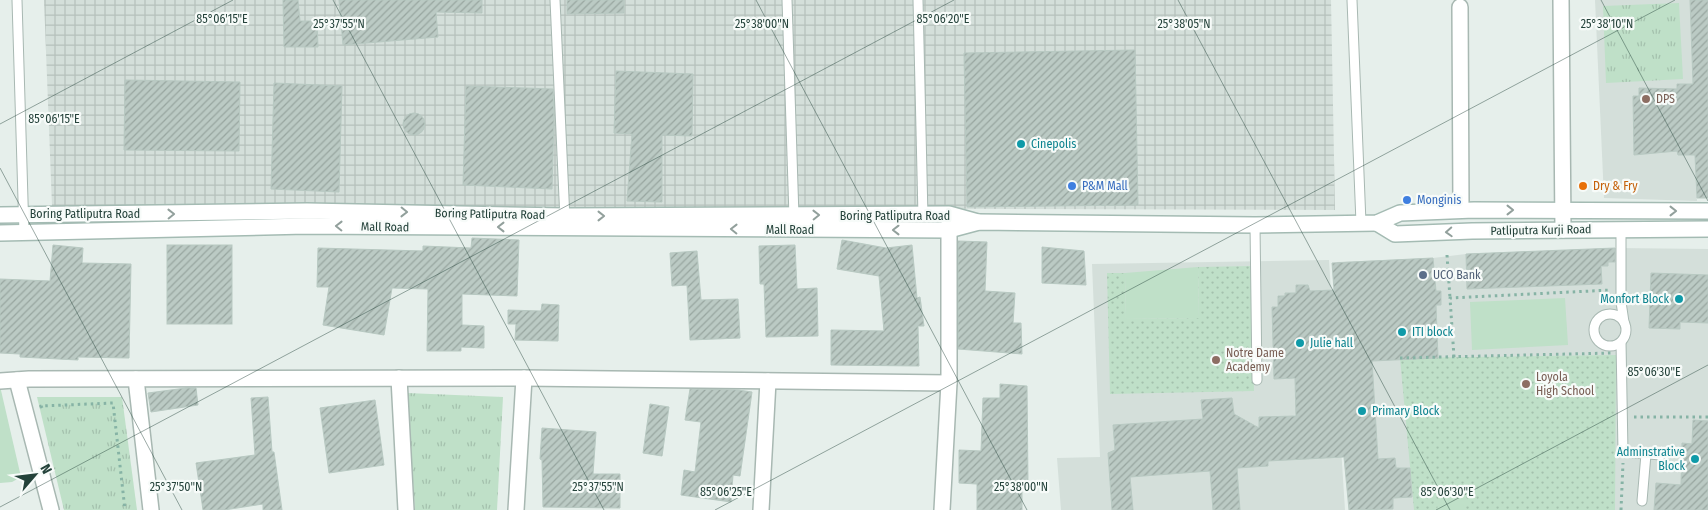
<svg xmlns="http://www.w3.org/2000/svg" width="1708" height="510" viewBox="0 0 1708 510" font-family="'Fira Sans Condensed',sans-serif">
<defs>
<pattern id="industrial-grid" width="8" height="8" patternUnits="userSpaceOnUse" patternTransform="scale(1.25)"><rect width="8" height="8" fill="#d4dfda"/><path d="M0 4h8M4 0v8" fill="none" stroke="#b6c1bc"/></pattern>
<pattern id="grass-dots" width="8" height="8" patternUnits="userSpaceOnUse" patternTransform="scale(1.25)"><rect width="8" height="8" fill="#bfe0c8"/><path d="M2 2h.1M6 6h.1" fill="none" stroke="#a4c1ad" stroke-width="1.8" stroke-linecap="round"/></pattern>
<pattern id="park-tufts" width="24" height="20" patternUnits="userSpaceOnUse" patternTransform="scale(1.25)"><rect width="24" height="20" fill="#bfe0c8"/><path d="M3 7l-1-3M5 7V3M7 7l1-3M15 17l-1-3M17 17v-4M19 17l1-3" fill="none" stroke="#a4c1ad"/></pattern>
<pattern id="building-hatch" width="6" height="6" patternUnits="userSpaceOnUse" patternTransform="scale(1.25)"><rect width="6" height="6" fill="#bbcac4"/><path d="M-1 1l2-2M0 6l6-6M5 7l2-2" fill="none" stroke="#98a6a0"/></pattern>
</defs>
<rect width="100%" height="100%" fill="#e6efeb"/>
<g fill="#d4dfda">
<polygon points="1595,0 1690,0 1697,201 1604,198"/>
<polygon points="1616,248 1708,249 1708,510 1377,510 1352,507 1337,262 1433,258 1466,254"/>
<polygon points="1329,260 1345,510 1061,510 1057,458 1100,457 1092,264"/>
</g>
<polygon fill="url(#industrial-grid)" points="44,0 1331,0 1335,210 52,206"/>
<g fill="url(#grass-dots)">
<polygon points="1251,266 1254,391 1110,394 1107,273 1125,273 1126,319 1199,318 1198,267"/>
<polygon points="1616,355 1615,510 1414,510 1400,358"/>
</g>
<g fill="url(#park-tufts)">
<polygon points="1679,3 1683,79 1606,83 1603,6"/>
<polygon points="407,393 503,397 497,510 415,510"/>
<polygon points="37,397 122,397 137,510 64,510"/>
</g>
<g fill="#bfe0c8">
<polygon points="1198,267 1199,318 1126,319 1125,273"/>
<polygon points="1565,298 1568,345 1472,350 1470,302"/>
<polygon points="0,386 21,477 12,482 0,483"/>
<polygon points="1439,496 1465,499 1463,510 1437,510"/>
</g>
<g fill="url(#building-hatch)" stroke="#b8c9c2">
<polygon points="283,0 298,0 300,21 317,21 318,47 284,47"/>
<polygon points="339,0 482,0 482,13 436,12 438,37 343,45"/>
<polygon points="567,0 624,0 624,13 567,14"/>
<polygon points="1690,0 1708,0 1708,198 1697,198 1695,155 1678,155 1677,151 1634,155 1633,96 1639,96 1639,88 1677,89 1677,84 1693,84"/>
<polygon points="1135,50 1138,205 967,207 964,53"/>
<polygon points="616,71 693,74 692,136 662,135 662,202 627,201 632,134 614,133"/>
<polygon points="125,80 240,82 239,151 124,150"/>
<polygon points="274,83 342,86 339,192 271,189"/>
<polygon points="466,86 553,89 554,119 552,189 463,185"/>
<circle cx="414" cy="124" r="11"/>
<polygon points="472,238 519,240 517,296 462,294 462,325 484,326 484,348 461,347 461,351 427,351 428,289 392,288 384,335 323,325 329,287 317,287 318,248 423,251 423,246 471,248"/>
<polygon points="842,240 886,248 912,245 917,298 920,297 924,326 918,326 919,366 831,365 831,330 884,331 879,276 837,269"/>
<polygon points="958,241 987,242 985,291 1015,293 1013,323 1021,323 1022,354 958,349"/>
<polygon points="53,245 83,248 82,263 131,264 129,358 78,357 78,360 20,357 20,354 0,353 0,279 50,281"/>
<rect x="167" y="245" width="65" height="79"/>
<polygon points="795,245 797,289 817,288 818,336 766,337 764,284 760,284 759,246"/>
<polygon points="1042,247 1084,251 1086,285 1042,283"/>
<polygon points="1615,248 1615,262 1608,262 1608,266 1601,266 1602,284 1467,289 1466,254"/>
<polygon points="697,251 701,300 738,299 740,338 690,340 687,285 672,286 670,253"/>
<polygon points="1433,258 1436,291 1441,291 1441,305 1436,305 1438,358 1372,361 1378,459 1395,458 1396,468 1410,468 1412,497 1393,498 1393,509 1349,510 1344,457 1268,461 1268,466 1237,468 1240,510 1213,510 1210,471 1130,477 1133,510 1112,510 1108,453 1115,450 1113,425 1203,419 1201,400 1232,398 1234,414 1259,428 1259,417 1296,416 1295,378 1274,379 1272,307 1278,307 1278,296 1285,296 1285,293 1296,293 1296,285 1308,285 1310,291 1334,290 1332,263"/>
<polygon points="1651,273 1708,275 1708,323 1680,322 1680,329 1649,328"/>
<polygon points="542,304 559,305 558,341 515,340 516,324 508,324 508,310 541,311"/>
<polygon points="1000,384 1027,386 1028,485 1022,485 1022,510 977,510 977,484 959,483 959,450 981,451 983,398 1000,398"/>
<polygon points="186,388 196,388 198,405 151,412 148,393"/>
<polygon points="690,389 738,390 752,392 740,476 733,475 731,502 681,495 684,470 695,472 701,422 685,420"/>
<polygon points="268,397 272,452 274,452 282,510 263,510 263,504 224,510 203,510 196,463 255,455 251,398"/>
<polygon points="375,400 384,465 329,473 320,408"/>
<polygon points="650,404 669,407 662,456 643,453"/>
<polygon points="1693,420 1708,421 1708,510 1654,510 1656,483 1681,485 1682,443 1692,444"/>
<polygon points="542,428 596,432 593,474 620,474 620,508 543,507 542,460 540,459"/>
</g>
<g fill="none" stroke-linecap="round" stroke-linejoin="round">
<g stroke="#a8b8b2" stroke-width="11">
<g id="lane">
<polyline points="17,0 24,233"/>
<polyline points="555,0 565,220"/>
<polyline points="787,0 794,217"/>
<polyline points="918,0 923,217"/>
<polyline points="1352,0 1361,223"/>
<polyline points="1255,225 1257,380"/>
<polyline points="1621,229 1621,302 1624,322"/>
<circle cx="1610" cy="330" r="16"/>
<polyline points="1621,342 1623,452 1661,455"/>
<polyline points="1642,501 1646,454"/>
</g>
</g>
<g stroke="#a8b8b2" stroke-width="18">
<g id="street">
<polyline points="1561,0 1563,230"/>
<polyline points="1460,7 1461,210"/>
<polyline points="399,378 406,510"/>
<polyline points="136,379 151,510"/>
<polyline points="17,380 51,510"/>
<polyline points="0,381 29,379 524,378 949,383"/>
<polyline points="516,510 524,378"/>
<polyline points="761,510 768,381"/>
<polyline points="942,510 949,383 949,217"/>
</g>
</g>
<g stroke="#a4bbb3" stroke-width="18">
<g id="secondary">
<polyline points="0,215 307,211 565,216 949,214 978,222"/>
<polyline points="1377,223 1395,234 1472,231 1708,229"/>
<polyline points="0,233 306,226 949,230 979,222 1255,225 1377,223 1400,213 1474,210 1708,211"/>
</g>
</g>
<g stroke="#86b3a5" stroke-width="3" stroke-dasharray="2.5 4" stroke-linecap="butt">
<polyline points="1447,255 1450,298"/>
<polyline points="1632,302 1646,302"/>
<polyline points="1454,357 1450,298 1611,290"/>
<polyline points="1400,358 1611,353"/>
<polyline points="42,408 41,406 113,403 125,510"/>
<polyline points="1634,417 1708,417"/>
<polyline points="1621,510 1623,463"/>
</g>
<use href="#lane" stroke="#fff" stroke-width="9"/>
<use href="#street" stroke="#fff" stroke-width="15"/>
<use href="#secondary" stroke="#fff" stroke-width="15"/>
</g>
<defs><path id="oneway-chevron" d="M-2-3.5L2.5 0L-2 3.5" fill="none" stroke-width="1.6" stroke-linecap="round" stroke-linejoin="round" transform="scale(1.25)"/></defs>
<g stroke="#92a09c">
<use href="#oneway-chevron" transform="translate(1510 210)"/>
<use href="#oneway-chevron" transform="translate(1673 211)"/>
<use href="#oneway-chevron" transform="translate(404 212) rotate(1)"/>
<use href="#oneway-chevron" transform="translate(171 214) rotate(-1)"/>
<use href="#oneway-chevron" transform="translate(816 215) rotate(-1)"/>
<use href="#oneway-chevron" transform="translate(601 216)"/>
<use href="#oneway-chevron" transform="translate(339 226) rotate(-179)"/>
<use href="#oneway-chevron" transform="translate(501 227) rotate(-180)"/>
<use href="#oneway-chevron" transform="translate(734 229) rotate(-179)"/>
<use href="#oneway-chevron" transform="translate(896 230) rotate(180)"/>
<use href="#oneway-chevron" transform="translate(1449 232) rotate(177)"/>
</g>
<path fill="none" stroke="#24423a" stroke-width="1" stroke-opacity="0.45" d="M333 0 604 510M756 0 1027 510M1178 0 1450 510M1601 0 1708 201M0 124 233 0M0 168 182 510M0 507 954 0M715 510 1675 0M1436 510 1708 365"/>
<g fill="#8d6e63" stroke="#f7fbf9" stroke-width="2">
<circle cx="1646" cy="99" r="5"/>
<circle cx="1216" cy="360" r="5"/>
<circle cx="1526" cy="384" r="5"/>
</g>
<g fill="#0f9aa8" stroke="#f7fbf9" stroke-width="2">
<circle cx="1021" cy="144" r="5"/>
<circle cx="1679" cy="299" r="5"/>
<circle cx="1402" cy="332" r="5"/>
<circle cx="1300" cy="343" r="5"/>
<circle cx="1362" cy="411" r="5"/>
<circle cx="1695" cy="459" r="5"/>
</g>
<g fill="#3f7fe0" stroke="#f7fbf9" stroke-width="2">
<circle cx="1072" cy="186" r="5"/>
<circle cx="1407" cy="200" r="5"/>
</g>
<circle fill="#e8710a" stroke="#f7fbf9" stroke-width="2" cx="1583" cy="186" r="5"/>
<circle fill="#5c6f8a" stroke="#f7fbf9" stroke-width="2" cx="1423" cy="275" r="5"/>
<g text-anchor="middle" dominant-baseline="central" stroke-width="4.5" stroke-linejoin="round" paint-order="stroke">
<g font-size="12" fill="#785e54" stroke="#f7fbf9" text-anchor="start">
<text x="1656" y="99">DPS</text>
<text x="1226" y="353">Notre Dame<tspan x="1226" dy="14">Academy</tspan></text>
<text x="1536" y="377">Loyola<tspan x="1536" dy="14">High School</tspan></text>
</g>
<g font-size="12" fill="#0d838f" stroke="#f7fbf9" text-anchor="start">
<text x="1031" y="144">Cinepolis</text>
<text x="1669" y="299" text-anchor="end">Monfort Block</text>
<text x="1412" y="332">ITI block</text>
<text x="1310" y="343">Julie hall</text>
<text x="1372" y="411">Primary Block</text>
<text x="1685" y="452" text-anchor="end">Adminstrative<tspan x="1685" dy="14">Block</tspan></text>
</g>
<g font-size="12" fill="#366cbe" stroke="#f7fbf9" text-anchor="start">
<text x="1082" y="186">P&amp;M Mall</text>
<text x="1417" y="200">Monginis</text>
</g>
<g font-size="12" fill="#c56008" stroke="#f7fbf9" text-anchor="start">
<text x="1593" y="186">Dry &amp; Fry</text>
</g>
<g font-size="12" fill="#24423a" stroke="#f7fbf9">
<text x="85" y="214">Boring Patliputra Road</text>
<text transform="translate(490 214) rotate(1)">Boring Patliputra Road</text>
<text x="895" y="216">Boring Patliputra Road</text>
<text transform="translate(385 227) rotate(1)">Mall Road</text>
<text x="790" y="230">Mall Road</text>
<text transform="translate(1541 230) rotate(-1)">Patliputra Kurji Road</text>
</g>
<g font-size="12" fill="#4e5e75" stroke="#f7fbf9" text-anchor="start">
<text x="1433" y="275">UCO Bank</text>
</g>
</g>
<g font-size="12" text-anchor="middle" fill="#24423a" stroke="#f7fbf9" stroke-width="4.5" stroke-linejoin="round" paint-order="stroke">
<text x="222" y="23">85°06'15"E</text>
<text x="943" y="23">85°06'20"E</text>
<text x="339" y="28">25°37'55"N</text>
<text x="762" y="28">25°38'00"N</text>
<text x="1184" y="28">25°38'05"N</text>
<text x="1607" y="28">25°38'10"N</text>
<text x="54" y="123">85°06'15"E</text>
<text x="1654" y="376">85°06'30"E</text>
<text x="176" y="491">25°37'50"N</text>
<text x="598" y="491">25°37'55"N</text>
<text x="1021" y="491">25°38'00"N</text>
<text x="726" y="496">85°06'25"E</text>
<text x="1447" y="496">85°06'30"E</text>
</g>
<g transform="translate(35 475) rotate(62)" stroke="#f7fbf9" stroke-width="4" paint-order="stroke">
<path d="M0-4L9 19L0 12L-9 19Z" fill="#24423a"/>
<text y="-8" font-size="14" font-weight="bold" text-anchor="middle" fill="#24423a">N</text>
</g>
</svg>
